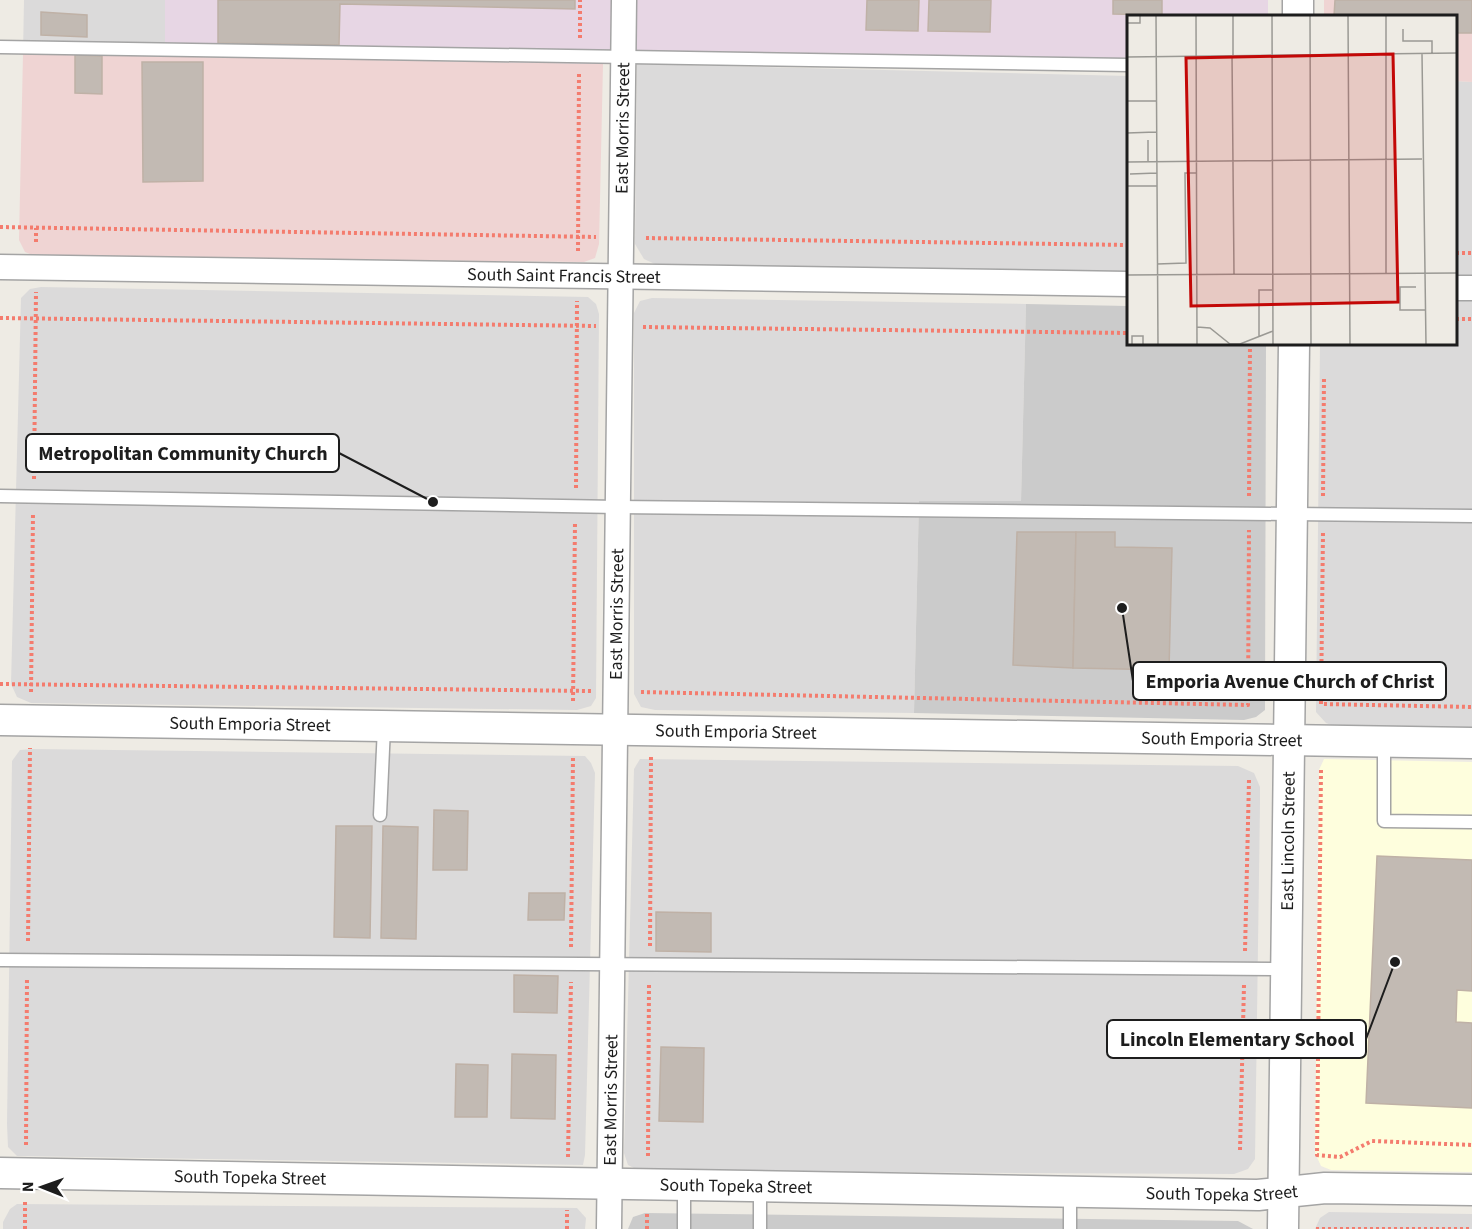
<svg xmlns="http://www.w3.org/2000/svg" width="1472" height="1229" viewBox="0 0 1472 1229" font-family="'Source Sans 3',sans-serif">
<rect width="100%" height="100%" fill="#eeebe4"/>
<g fill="#dbdada">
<polygon points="24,0 165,0 165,56 23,54"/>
<polygon points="637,64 1128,76 1128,272 655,264 644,259 635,244"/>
<polygon points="1456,81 1472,82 1472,728 1339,728 1326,723 1316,712 1320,344 1456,344"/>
<polygon points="41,287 588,297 596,304 599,314 596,698 591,706 577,710 31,703 17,697 11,684 21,298 30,289"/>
<polygon points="652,298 1026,304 1021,501 919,501 914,713 655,710 641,707 634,694 634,313 640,301"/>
<polygon points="33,749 585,756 591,763 595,773 585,1155 583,1165 17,1156 8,1147 7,1124 12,761 20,750"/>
<polygon points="640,759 1238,766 1254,773 1260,787 1260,803 1255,1159 1248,1169 1234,1174 640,1171 628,1165 624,1153 634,769"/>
<polygon points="17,1204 577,1208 586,1218 585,1229 3,1229 3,1222 10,1209"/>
<polygon points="1329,1212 1472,1214 1472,1229 1315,1229 1320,1218"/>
</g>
<g fill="#efd4d3">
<polygon points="1324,0 1472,0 1472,82 1456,81 1456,16 1324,16"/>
<polygon points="23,54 603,64 599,244 595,258 584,262 35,256 25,252 19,240"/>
</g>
<polygon fill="#e7d6e4" points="165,0 1268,0 1268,16 1128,16 1128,61 603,64 165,56"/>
<polygon fill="#fefedd" points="1324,759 1472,762 1472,1172 1331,1170 1321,1166 1315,1153 1319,770"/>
<g fill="#cbcbcb">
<polygon points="1026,304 1128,306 1128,344 1266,344 1265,710 1256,717 1244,720 914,713 919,501 1021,501"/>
<polygon points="645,1213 1238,1221 1253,1229 628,1229 633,1217"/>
</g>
<g fill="#c2bab3" stroke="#bfb1a6" stroke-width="1.5">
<polygon points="218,0 575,0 575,9 340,4 339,45 218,43"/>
<polygon points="867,0 919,0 918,31 866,30"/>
<polygon points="929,0 991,0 990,32 928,31"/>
<polygon points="1113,0 1162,0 1162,15 1113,14"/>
<polygon points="1335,0 1472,0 1472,33 1456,33 1456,16 1334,16"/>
<polygon points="41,12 87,15 87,37 41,35"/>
<polygon points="75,55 102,56 102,94 75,93"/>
<polygon points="142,62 203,62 203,181 143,182"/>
<polygon points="1017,532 1076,532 1073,668 1013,665"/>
<polygon points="1076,532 1115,532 1115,547 1172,548 1169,670 1073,668"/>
<polygon points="434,810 468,811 467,870 433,870"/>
<polygon points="336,826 372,826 370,938 334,937"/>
<polygon points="383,826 418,827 416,939 381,938"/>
<polygon points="1377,856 1472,860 1472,991 1457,990 1456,1022 1472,1023 1472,1108 1366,1103"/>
<polygon points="529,893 565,893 564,920 528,920"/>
<polygon points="656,912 711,913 711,952 656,951"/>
<polygon points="514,975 558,976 557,1013 514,1012"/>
<polygon points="661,1047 704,1048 703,1122 659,1121"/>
<polygon points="512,1054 556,1055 555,1119 511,1118"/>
<polygon points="456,1064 488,1065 487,1117 455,1117"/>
</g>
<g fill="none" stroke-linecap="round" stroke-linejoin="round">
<g stroke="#a4a4a4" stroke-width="15">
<g id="service">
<polyline points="0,47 1128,65"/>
<polyline points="0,496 617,507 1472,516"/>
<polyline points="1384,742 1384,821 1472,822"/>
<polyline points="380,815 384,727"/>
<polyline points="0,960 1285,969"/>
<polyline points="684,1185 684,1229"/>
<polyline points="760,1229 760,1186"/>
<polyline points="1070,1229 1070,1192"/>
</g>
</g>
<g stroke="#a4a4a4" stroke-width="27">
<g id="minor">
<path id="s1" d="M0 267 1128 284"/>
<polyline points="1456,288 1472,288"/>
<path id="s2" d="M609 1229 624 0"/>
</g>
</g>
<g stroke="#a4a4a4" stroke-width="33">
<g id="tertiary">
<polyline points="1298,16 1298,0"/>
<path id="s3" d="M0 720 1472 743"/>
<path id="s4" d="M0 1173 1258 1195 1325 1188 1472 1190"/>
<path id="s5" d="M1283 1229 1294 344"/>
</g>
</g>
<g stroke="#f47c6e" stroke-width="4" stroke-dasharray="3 3" stroke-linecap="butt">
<polyline points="580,38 580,0"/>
<polyline points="0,227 596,237"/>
<polyline points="646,238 1128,245"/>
<polyline points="36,242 36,228"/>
<polyline points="578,251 579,73"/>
<polyline points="1456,253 1472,253"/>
<polyline points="0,318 596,326"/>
<polyline points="1456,319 1472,319"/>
<polyline points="643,327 1128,333"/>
<polyline points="34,479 36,292"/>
<polyline points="576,488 577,301"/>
<polyline points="1249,496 1250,344"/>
<polyline points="1323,496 1324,377"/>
<polyline points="1323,533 1321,704 1472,707"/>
<polyline points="0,684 591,691"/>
<polyline points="31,692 33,514"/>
<polyline points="641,692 1248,705 1249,530"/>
<polyline points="573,701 575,523"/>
<polyline points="1321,770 1317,1155 1340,1157 1372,1141 1472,1145"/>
<polyline points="28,941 30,748"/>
<polyline points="650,946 651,756"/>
<polyline points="571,947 573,757"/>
<polyline points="1245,951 1249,780"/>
<polyline points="26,1145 27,979"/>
<polyline points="1240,1150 1244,985"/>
<polyline points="648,1156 649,984"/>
<polyline points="568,1157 571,982"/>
<polyline points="25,1229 25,1201"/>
<polyline points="567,1229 567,1210"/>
<polyline points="647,1229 647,1212"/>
<polyline points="1316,1229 1472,1229"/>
</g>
<use href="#service" stroke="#fff" stroke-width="12"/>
<use href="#minor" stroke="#fff" stroke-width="24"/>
<use href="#tertiary" stroke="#fff" stroke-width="30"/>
</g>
<g text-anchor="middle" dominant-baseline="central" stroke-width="4.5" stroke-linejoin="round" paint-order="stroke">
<g font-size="18" fill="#1d1d1d" stroke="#fff">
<text stroke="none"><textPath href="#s2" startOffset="1101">East Morris Street</textPath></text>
<text stroke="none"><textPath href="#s1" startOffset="564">South Saint Francis Street</textPath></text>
<text stroke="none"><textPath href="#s2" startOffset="615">East Morris Street</textPath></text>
<text stroke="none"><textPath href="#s3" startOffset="250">South Emporia Street</textPath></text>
<text stroke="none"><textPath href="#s3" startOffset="736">South Emporia Street</textPath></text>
<text stroke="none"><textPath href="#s3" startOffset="1222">South Emporia Street</textPath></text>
<text stroke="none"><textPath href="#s5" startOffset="388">East Lincoln Street</textPath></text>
<text stroke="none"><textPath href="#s2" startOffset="129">East Morris Street</textPath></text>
<text stroke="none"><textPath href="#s4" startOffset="250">South Topeka Street</textPath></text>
<text stroke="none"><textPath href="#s4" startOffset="736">South Topeka Street</textPath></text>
<text stroke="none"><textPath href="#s4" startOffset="1222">South Topeka Street</textPath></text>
</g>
</g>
<g transform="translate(1127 15)">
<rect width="330" height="330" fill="#eeebe4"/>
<path fill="none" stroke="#9a9994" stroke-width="1.5" d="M29 0 31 330M69 0 70 330M145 0 146 330M183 0 184 330M221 0 223 330M259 0V258M0 8H13V0M276 14V26H305V39M295 39 299 330M105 40 107 259M106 40V0M0 42 330 38M0 86H29M0 118 29 117M21 125V146M0 147 295 144M3 159 30 158M0 171H30M30 249 59 248 58 158H69M0 260 330 258M289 272H273V295H299M70 312 83 313 103 329H113L146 316M132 322V275H145M5 330V321H16V330"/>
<path fill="#c30807" fill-opacity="0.15" stroke="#c30807" stroke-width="3" d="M266 39 271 287 64 291 59 43Z"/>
<rect width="330" height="330" fill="none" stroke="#1d1d1d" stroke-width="3"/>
</g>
<path fill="none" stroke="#1d1d1d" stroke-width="2" d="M433 502L339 453M1122 608L1133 681M1395 962L1366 1039"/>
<g fill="#1d1d1d" stroke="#fff" stroke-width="2">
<circle cx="433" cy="502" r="6"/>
<circle cx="1122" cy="608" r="6"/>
<circle cx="1395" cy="962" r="6"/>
</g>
<g fill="#fff" stroke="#1d1d1d" stroke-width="2">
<rect x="26" y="434" width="313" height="38" rx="6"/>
<rect x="1133" y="662" width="313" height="38" rx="6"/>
<rect x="1107" y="1020" width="259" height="38" rx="6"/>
</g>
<g font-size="20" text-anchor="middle" font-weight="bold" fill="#1d1d1d">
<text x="183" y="460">Metropolitan Community Church</text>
<text x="1290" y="688">Emporia Avenue Church of Christ</text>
<text x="1237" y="1046">Lincoln Elementary School</text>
</g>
<g transform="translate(42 1187) rotate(271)" stroke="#ffffff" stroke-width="4.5" paint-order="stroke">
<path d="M0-4.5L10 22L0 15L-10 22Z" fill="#1d1d1d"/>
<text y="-9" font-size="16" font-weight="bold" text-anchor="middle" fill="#1d1d1d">N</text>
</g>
</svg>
